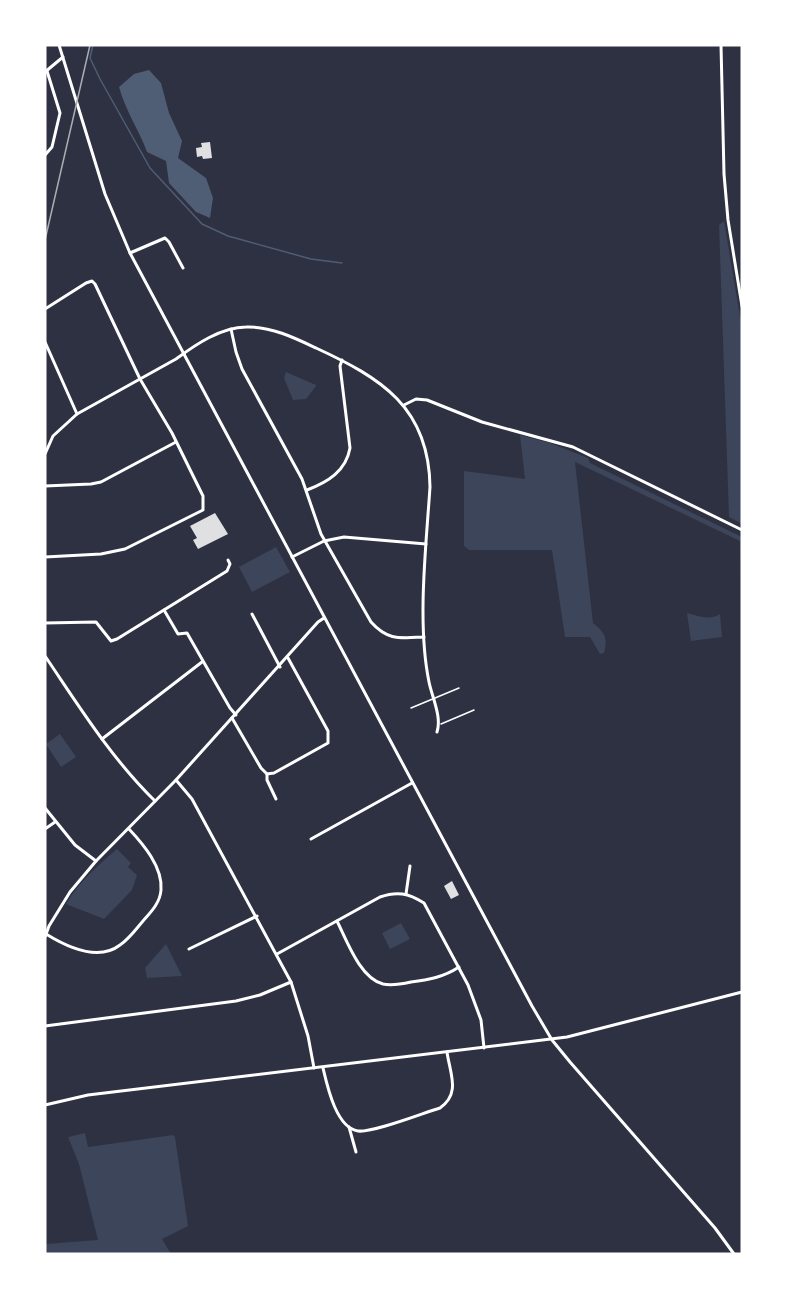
<svg xmlns="http://www.w3.org/2000/svg" width="787" height="1299" viewBox="0 0 787 1299" font-family="Poppins,sans-serif">
<rect width="100%" height="100%" fill="#2d3142"/>
<g fill="#3c4559">
<polygon points="724,221 742,328 742,524 729,517 719,225"/>
<polygon points="286,372 316,385 316,386 306,399 293,400 284,378"/>
<path d="M520 435 550 443 588 458 590 463 742 537V612L740 541 575 462 593 623C605 632 608 638 604 653L600 654 590 637H565L552 550H469L464 546V471L525 479Z"/>
<polygon points="276,547 290,572 252,592 239,567"/>
<path d="M687 613C699 616 709 621 720 614L722 637 691 641Z"/>
<polygon points="60,734 76,757 61,767 46,744"/>
<path d="M117 849 131 863 128 867 137 875 132 890 104 919 66 904C79 882 98 865 117 849Z"/>
<polygon points="401,923 410,939 390,949 382,933"/>
<polygon points="166,944 182,976 147,978 145,968"/>
<polygon points="85,1133 88,1147 173,1135 175,1137 188,1226 162,1239 171,1254 45,1254 45,1244 98,1240 79,1164 68,1137"/>
</g>
<path fill="#4f5d75" d="M149 70 161 83 169 113 182 141 178 158 206 178 213 198 210 218 196 212 169 183 166 161 147 152C138 128 126 112 119 87L134 74Z"/>
<g fill="none" stroke-linecap="round" stroke-linejoin="round">
<polyline stroke="#4f5d75" stroke-width="1.5" points="93,45 90,58 100,79 150,168 202,224 228,236 311,259 342,263"/>
</g>
<g fill="#e0e0e3">
<polygon points="210,142 212,158 203,159 202,156 197,157 196,148 202,147 201,143"/>
<polygon points="215,513 228,534 198,549 193,540 197,538 190,526"/>
<polygon points="452,881 459,895 451,899 444,886"/>
</g>
<g fill="none" stroke-linecap="round" stroke-linejoin="round">
<g stroke="#fff" stroke-width="1.5">
<polyline points="411,708 459,688"/>
<polyline points="441,724 474,710"/>
</g>
<g stroke="#fff" stroke-width="3">
<polyline points="45,72 63,57"/>
<polyline points="45,155 52,147 60,113 47,71"/>
<polyline points="130,253 165,238 169,242 183,268"/>
<polyline points="45,309 86,283 92,281 95,284 140,379 172,433 203,496 203,510 125,549 101,554 45,557"/>
<path d="M231 329 236 352 242 369 302 479 321 534 371 622C388 641 400 638 424 637"/>
<polyline points="45,342 77,414"/>
<polyline points="404,405 416,399 427,400 482,422 573,447 742,530"/>
<path d="M45 454 53 436 77 414 176 359C195 345 221 327 246 327 270 326 295 338 316 348 381 378 429 407 430 487 426 547 417 624 429 682 432 697 442 717 437 732"/>
<polyline points="45,486 91,484 101,482 176,442"/>
<path d="M307 490C328 482 346 471 350 448L340 366 342 360"/>
<polyline points="292,557 324,541 344,537 426,544"/>
<polyline points="164,610 178,634 187,633 230,708 236,715"/>
<polyline points="252,614 280,667"/>
<polyline points="45,623 96,622 111,641 117,639 227,571 230,564 228,560"/>
<path d="M45 656C79 706 111 758 155 801"/>
<polyline points="232,718 261,768 267,774 274,773 328,743 328,731 288,658"/>
<polyline points="102,739 202,662"/>
<polyline points="267,774 267,780 276,799"/>
<polyline points="176,780 192,799 291,982 308,1036 314,1068"/>
<polyline points="45,808 75,845 96,861"/>
<polyline points="45,829 55,822"/>
<polyline points="311,839 412,783"/>
<polyline points="406,894 410,866"/>
<path d="M337 921C347 941 360 978 383 984 392 986 402 984 411 982 428 980 444 977 459 967"/>
<path d="M46 934C67 947 98 962 120 945 129 939 136 929 143 921 151 912 160 903 161 890 163 867 143 844 129 829"/>
<polyline points="45,937 49,926 70,892 96,861 176,780 318,622 324,618"/>
<polyline points="189,949 257,916"/>
<path d="M277 954 380 897C397 891 408 893 424 903L468 985 481 1020 484 1048"/>
<polyline points="45,1026 236,1001 260,995 291,982"/>
<path d="M323 1068C327 1085 336 1128 358 1131 373 1133 423 1113 440 1108 461 1093 450 1074 447 1052"/>
<polyline points="45,1105 88,1095 567,1037 742,992"/>
<polyline points="349,1127 356,1152"/>
</g>
<g stroke="#fff" stroke-width="3">
<polyline points="59,45 105,194 130,253 532,1006 552,1040 570,1062 715,1228 734,1254"/>
<polyline points="721,45 724,174 728,220 742,306"/>
</g>
<polyline stroke="#abadb3" stroke-width="1.5" points="45,240 90,45"/>
</g>
<rect width="787" height="1299" fill="none" stroke="#ffffff" stroke-width="93"/>
</svg>
